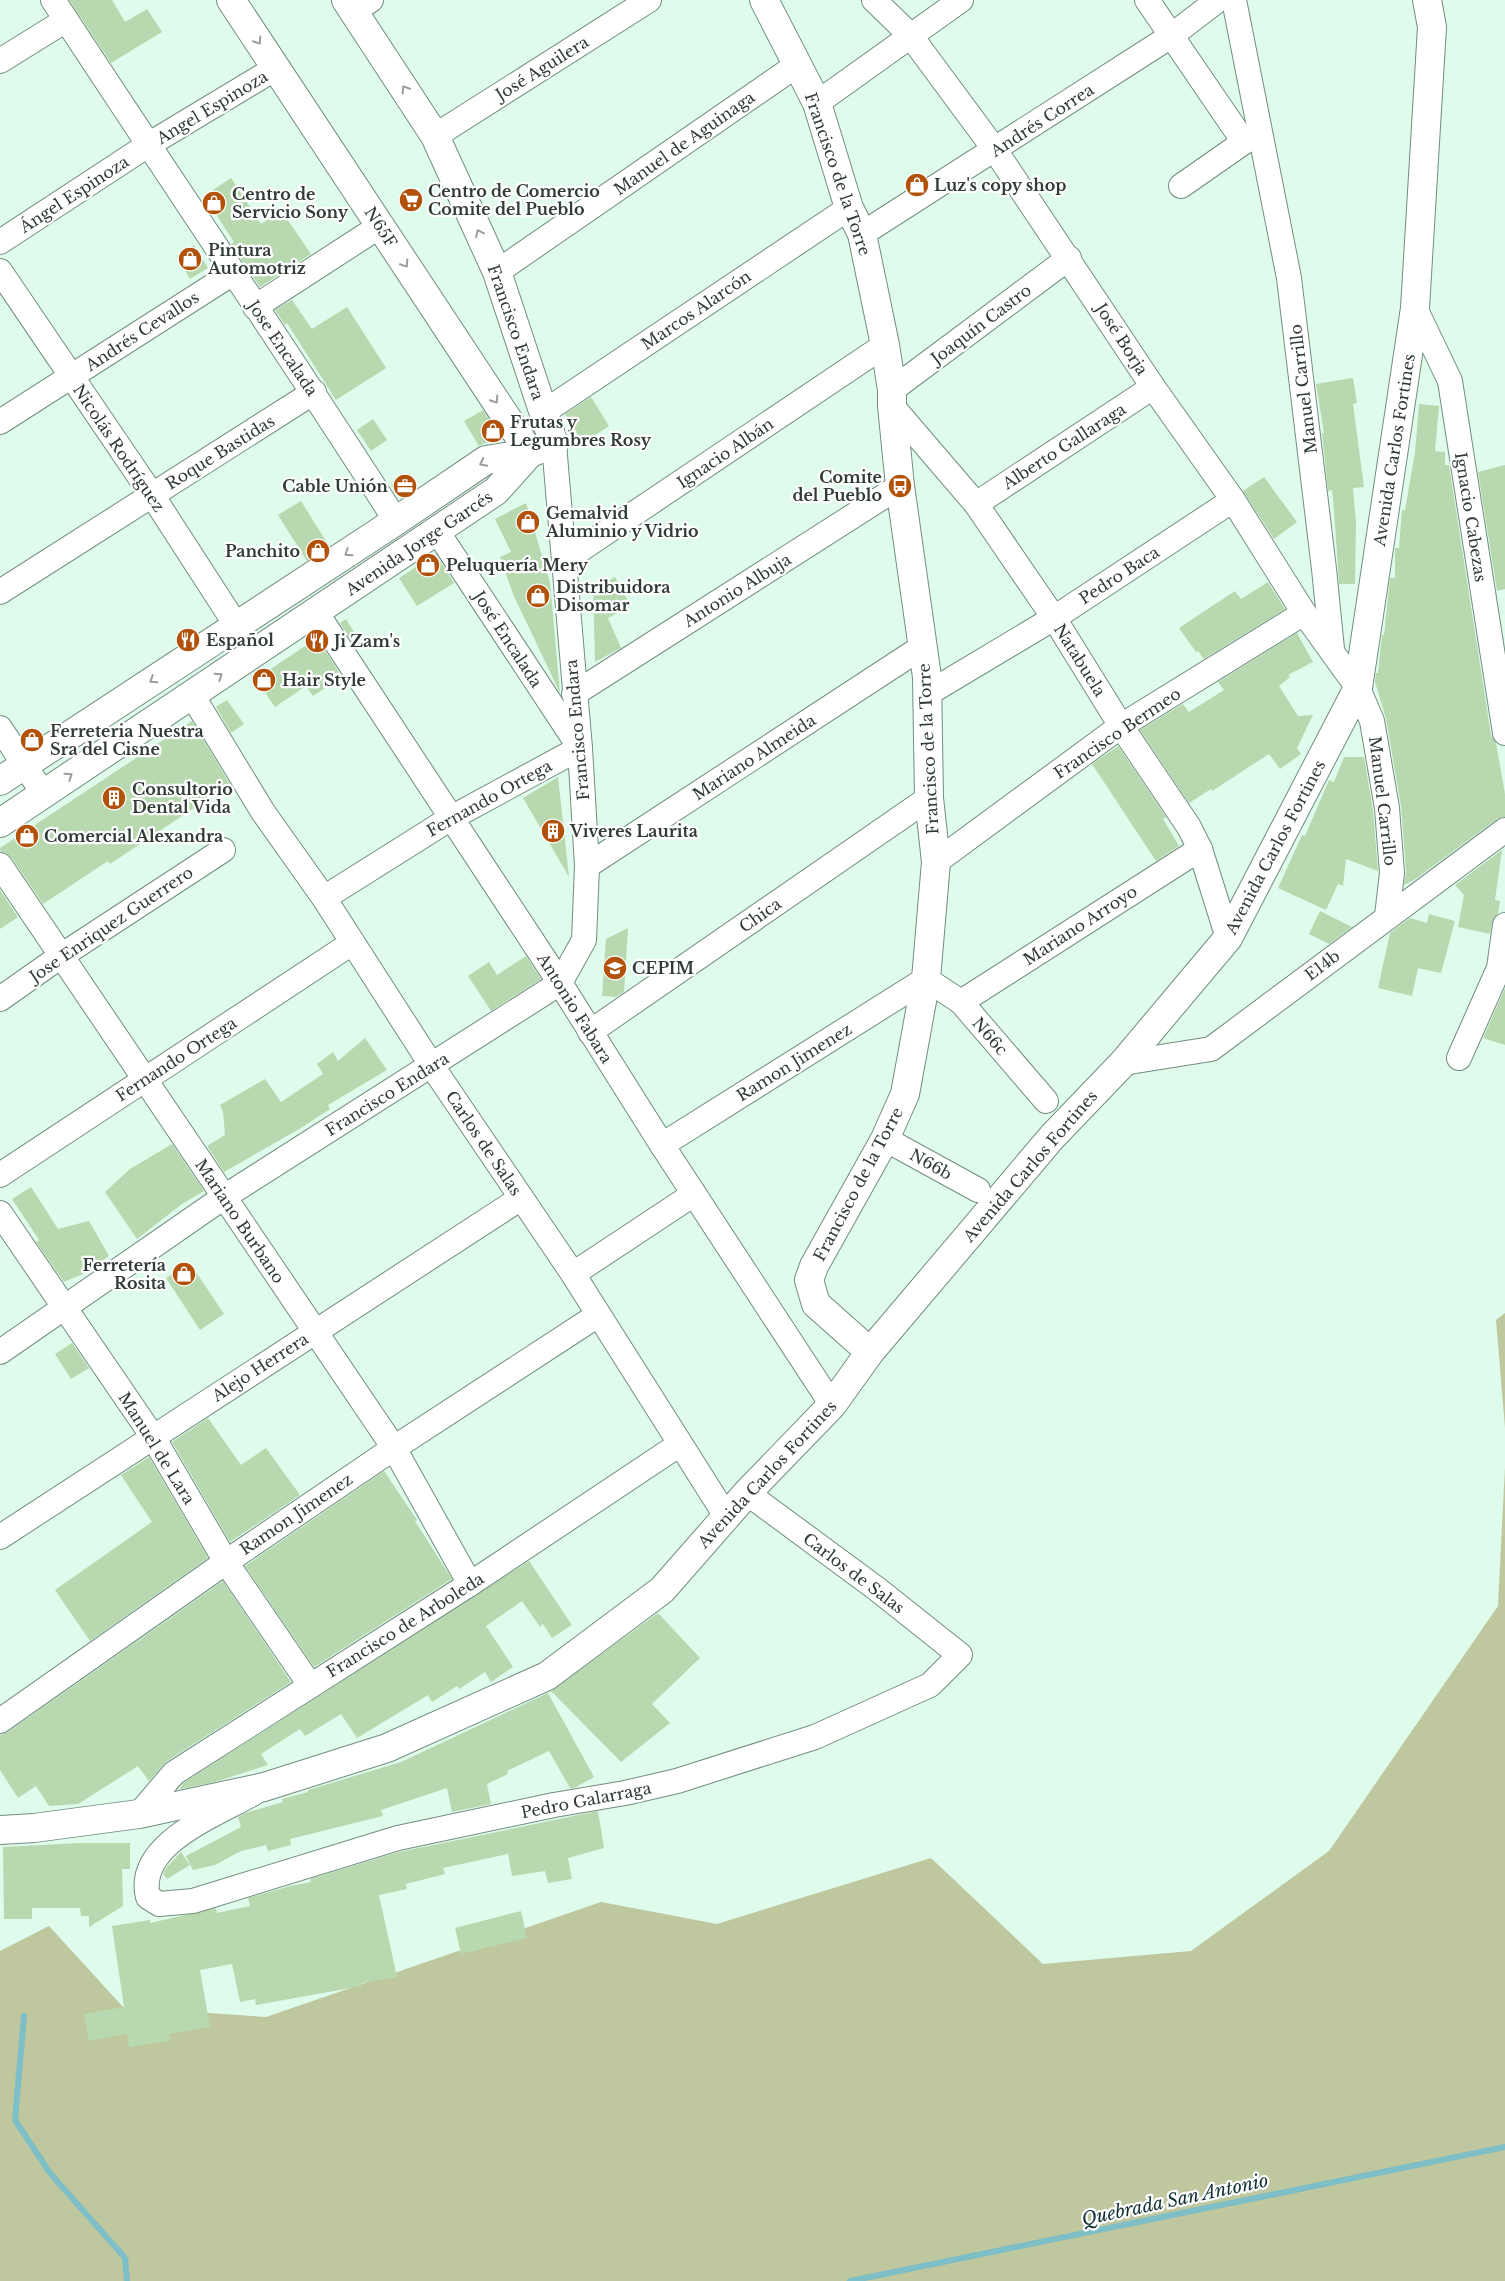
<svg xmlns="http://www.w3.org/2000/svg" width="1505" height="2281" viewBox="0 0 1505 2281" font-family="'Libre Baskerville',serif">
<rect width="100%" height="100%" fill="#defbeb"/>
<g fill="#bfc79f">
<polygon points="1505,1313 1505,1428 1496,1320"/>
<polygon points="1505,1467 1505,2281 0,2281 0,1951 49,1926 123,2007 266,2017 601,1902 717,1924 931,1858 1043,1964 1191,1951 1329,1851 1498,1606"/>
</g>
<g fill="none" stroke-linecap="round" stroke-linejoin="round">
<g stroke="#7ebec6" stroke-width="6">
<polyline points="24,2016 15,2120 50,2173 125,2258 127,2281"/>
<polyline points="850,2281 1505,2147"/>
</g>
</g>
<g fill="#b8d9af">
<polygon points="69,0 112,0 125,22 147,9 162,32 111,63"/>
<polygon points="231,178 261,224 281,210 311,254 260,287 231,244 234,242 204,196"/>
<polygon points="194,245 208,268 190,279 177,256"/>
<polygon points="292,300 312,329 347,307 386,368 336,400 287,323 285,325 275,310"/>
<polygon points="1353,378 1357,403 1353,404 1364,487 1353,488 1356,522 1355,584 1339,584 1334,510 1332,490 1328,491 1322,433 1324,433 1316,384"/>
<polygon points="591,397 609,426 583,443 565,414"/>
<polygon points="1419,404 1439,406 1435,451 1445,452 1445,465 1449,465 1491,735 1496,743 1505,794 1505,817 1497,819 1414,880 1404,885 1406,872 1401,806 1386,719 1375,682 1376,673 1378,673 1382,635 1384,635 1390,578 1395,578 1395,548 1399,548 1402,510 1405,510 1415,452"/>
<polygon points="483,410 500,436 479,446 464,421"/>
<polygon points="373,419 387,440 371,451 357,430"/>
<polygon points="1505,465 1505,589 1497,591 1478,472"/>
<polygon points="409,473 418,487 401,499 391,485"/>
<polygon points="1264,477 1297,522 1274,539 1243,491"/>
<polygon points="301,501 329,546 307,561 278,515"/>
<polygon points="526,503 550,582 560,693 513,594 500,557 511,552 495,519"/>
<polygon points="436,554 454,583 417,606 399,578"/>
<polygon points="615,577 631,606 608,618 621,648 595,662 593,586 596,592 596,587"/>
<polygon points="1268,582 1285,609 1204,659 1198,651 1196,652 1179,628 1235,591 1241,599"/>
<polygon points="346,619 361,643 355,647 340,623"/>
<polygon points="1297,633 1313,662 1288,675 1290,677 1279,686 1298,716 1313,715 1297,748 1301,754 1280,769 1269,754 1212,791 1211,789 1189,803 1140,730 1183,704 1189,712 1224,690 1218,682"/>
<polygon points="317,638 342,677 313,696 306,686 275,707 256,679"/>
<polygon points="227,700 244,724 231,733 216,707"/>
<polygon points="192,721 230,784 110,864 108,861 43,904 11,857 6,853 0,851 0,848"/>
<polygon points="1118,746 1166,817 1163,819 1179,846 1156,861 1092,764"/>
<polygon points="1344,757 1364,757 1373,810 1378,871 1346,859 1343,886 1338,884 1326,910 1278,888 1302,835 1305,836 1329,780 1334,782"/>
<polygon points="558,777 569,877 523,798"/>
<polygon points="1502,850 1495,900 1500,901 1498,914 1492,923 1490,934 1458,927 1464,895 1455,885"/>
<polygon points="0,890 18,917 0,929"/>
<polygon points="1320,911 1352,927 1329,944 1309,934"/>
<polygon points="1429,914 1455,921 1441,973 1418,968 1412,996 1378,988 1390,933 1410,918 1427,923"/>
<polygon points="628,928 624,992 616,997 602,996 606,939"/>
<polygon points="526,956 541,979 491,1011 468,976 489,962 497,975"/>
<polygon points="1505,988 1505,1045 1483,1038"/>
<polygon points="365,1038 387,1070 328,1105 330,1109 301,1128 224,1172 207,1146 225,1135 223,1112 220,1105 265,1079 281,1102 323,1074 317,1064 333,1052 338,1061"/>
<polygon points="172,1144 204,1191 182,1204 137,1239 105,1192 130,1169"/>
<polygon points="31,1187 58,1229 89,1221 109,1256 85,1273 64,1282 36,1242 39,1240 12,1199"/>
<polygon points="190,1263 224,1314 200,1330 166,1278"/>
<polygon points="72,1343 89,1368 71,1379 55,1354"/>
<polygon points="208,1418 241,1465 266,1448 300,1495 230,1542 172,1442"/>
<polygon points="149,1457 208,1558 90,1641 55,1590 152,1522 121,1475"/>
<polygon points="384,1471 417,1520 415,1521 452,1579 314,1667 245,1566"/>
<polygon points="529,1561 572,1625 552,1638 543,1624 540,1627 522,1601 486,1626 513,1667 491,1682 485,1672 459,1689 457,1686 432,1702 428,1695 357,1738 341,1714 305,1736 300,1729 261,1754 268,1765 215,1782 180,1789 183,1783"/>
<polygon points="223,1581 291,1682 167,1761 149,1781 138,1766 78,1804 49,1806 36,1786 18,1798 0,1770 0,1735 8,1732"/>
<polygon points="658,1613 700,1658 652,1704 670,1723 621,1762 551,1691"/>
<polygon points="548,1693 594,1777 574,1788 570,1788 549,1751 507,1771 508,1774 487,1784 491,1804 452,1812 447,1788 381,1810 383,1816 290,1839 291,1845 268,1851 266,1845 241,1851 215,1865 193,1870 186,1856 241,1827 238,1817 245,1813 283,1802 282,1799 308,1792 308,1790 401,1762"/>
<polygon points="598,1811 604,1848 568,1858 572,1879 548,1883 545,1871 512,1876 508,1854 443,1868 445,1874 406,1884 407,1889 379,1895 397,1977 362,1983 362,1986 256,2005 255,1999 240,2002 232,1964 200,1970 210,2027 169,2034 170,2041 129,2047 127,2034 89,2041 84,2014 124,2007 112,1926 150,1920 150,1923 216,1908 217,1913 250,1906 248,1898 290,1886 311,1882 310,1879 399,1852"/>
<polygon points="79,1843 130,1843 130,1869 122,1869 123,1906 89,1927 89,1916 81,1916 80,1908 32,1908 32,1919 4,1919 3,1847"/>
<polygon points="181,1852 190,1865 167,1879 163,1874 166,1868"/>
<polygon points="521,1911 527,1938 461,1954 455,1928"/>
</g>
<g fill="none" stroke-linecap="round" stroke-linejoin="round">
<g stroke="#738d7f" stroke-width="26">
<g id="minor">
<path d="M53 0C167 174 284 346 396 521"/>
<polyline points="874,0 910,35 995,150 1153,387 1233,500 1304,613 1358,688 1372,721 1387,808 1392,873 1387,916"/>
<polyline points="1147,0 1244,142"/>
<polyline points="1234,0 1289,278 1324,569 1332,649"/>
<polyline points="354,11 371,0"/>
<polyline points="0,61 66,20"/>
<polyline points="817,103 961,0"/>
<polyline points="435,136 649,0"/>
<polyline points="1181,186 1257,133"/>
<polyline points="862,234 1171,36 1218,0"/>
<polyline points="0,242 148,145 276,68"/>
<polyline points="0,271 152,495 236,625"/>
<polyline points="497,272 797,65"/>
<polyline points="255,307 380,226"/>
<polyline points="1415,308 1450,381 1505,733"/>
<polyline points="892,390 1069,258"/>
<polyline points="892,406 976,504 1054,618 1121,726 1189,827 1200,849 1228,938"/>
<polyline points="544,412 849,208"/>
<polyline points="0,422 233,273"/>
<polyline points="976,504 1153,387"/>
<polyline points="565,560 885,345"/>
<polyline points="0,592 314,392"/>
<polyline points="316,612 560,983 662,1145 832,1405"/>
<polyline points="574,694 900,486"/>
<polyline points="927,694 1054,618 1233,500"/>
<polyline points="192,695 263,812 324,898 432,1066 573,1274 726,1516"/>
<polyline points="0,728 43,793"/>
<polyline points="936,862 1121,726 1304,613"/>
<polyline points="0,865 394,1448 470,1584"/>
<polyline points="587,866 922,647"/>
<polyline points="324,898 451,818 580,748 437,531"/>
<polyline points="0,999 61,956 223,850"/>
<polyline points="961,1002 1200,849"/>
<polyline points="590,1032 929,798"/>
<polyline points="1459,1058 1499,968 1505,925"/>
<polyline points="1123,1063 1211,1049 1505,830"/>
<polyline points="885,1139 978,1190"/>
<polyline points="662,1145 926,979 961,1002 1046,1101"/>
<polyline points="0,1175 352,943"/>
<polyline points="0,1213 153,1437 226,1562 310,1685"/>
<polyline points="573,1274 694,1194"/>
<polyline points="0,1352 224,1197 560,983 584,940 587,866 580,748 554,444"/>
<polyline points="0,1537 521,1198"/>
<polyline points="0,1721 226,1562 394,1448 598,1315"/>
<path d="M254 1793C216 1815 135 1844 148 1897L159 1904 193 1901 398 1838 554 1805 625 1793 677 1781 815 1737 930 1685 960 1655 877 1589 747 1493"/>
<polyline points="139,1814 174,1773 470,1584 680,1444"/>
</g>
</g>
<g stroke="#738d7f" stroke-width="30">
<g id="tertiary">
<polyline points="231,0 530,453"/>
<polyline points="764,0 817,103 849,208 862,234 885,345 892,390 892,406 900,486 927,677 929,798 936,862 926,979 905,1094 885,1139 814,1266 809,1280 816,1304 870,1352"/>
<polyline points="0,781 396,521 486,460 530,453 554,444 497,272 435,136 346,0"/>
<polyline points="0,823 496,491 530,453"/>
<polyline points="0,1830 34,1828 139,1814 264,1787 387,1748 547,1676 662,1590 747,1493 832,1405 870,1352 1052,1137 1123,1063 1228,938 1358,688 1415,308 1432,27 1427,0"/>
</g>
</g>
<use href="#minor" stroke="#fff" stroke-width="24"/>
<use href="#tertiary" stroke="#fff" stroke-width="28"/>
</g>
<defs><path id="oneway-chevron" d="M-2-3.5L2.5 0L-2 3.5" fill="none" stroke-width="1.6" stroke-linecap="round" stroke-linejoin="round" transform="scale(1.25)"/></defs>
<g stroke="#989e9a">
<use href="#oneway-chevron" transform="translate(258 41) rotate(57)"/>
<use href="#oneway-chevron" transform="translate(405 89) rotate(-123)"/>
<use href="#oneway-chevron" transform="translate(479 233) rotate(-115)"/>
<use href="#oneway-chevron" transform="translate(405 264) rotate(57)"/>
<use href="#oneway-chevron" transform="translate(495 400) rotate(57)"/>
<use href="#oneway-chevron" transform="translate(483 463) rotate(153)"/>
<use href="#oneway-chevron" transform="translate(348 553) rotate(147)"/>
<use href="#oneway-chevron" transform="translate(219 676) rotate(-34)"/>
<use href="#oneway-chevron" transform="translate(153 680) rotate(147)"/>
<use href="#oneway-chevron" transform="translate(69 776) rotate(-34)"/>
</g>
<defs>
<g id="shop-disc" transform="scale(1.25)"><circle r="9.5" fill="#b2520a" stroke="#fff"/><path d="M-5-2.5h2.3a2.7 3.5 0 0 1 5.4 0H5L5.5 6h-11ZM-1.5-2.5h3a1.5 2.3 0 0 0-3 0Z" fill="#fff"/></g>
<g id="supermarket-disc" transform="scale(1.25)"><circle r="9.5" fill="#b2520a" stroke="#fff"/><path d="M-6-5.5h2.5l.6 2H6L4.5 2H-2.5L-4.4-4H-6ZM-1.5 3.2a1.3 1.3 0 1 0 .1 0ZM3 3.2a1.3 1.3 0 1 0 .1 0Z" fill="#fff"/></g>
<g id="office-disc" transform="scale(1.25)"><circle r="9.5" fill="#b2520a" stroke="#fff"/><path d="M-6-3h4V-5.5h4V-3h4V5H-6ZM-1-4.5V-3h2v-1.5ZM-6 0V1H6V0Z" fill="#fff"/></g>
<g id="bus-disc" transform="scale(1.25)"><circle r="9.5" fill="#b2520a" stroke="#fff"/><path d="M-5-6H5V4H4V6H2V4H-2V6H-4V4H-5ZM-3.5-4V0h7V-4ZM-3.5 1.2v1.5H-2V1.2ZM2 1.2v1.5H3.5V1.2Z" fill="#fff"/></g>
<g id="restaurant-disc" transform="scale(1.25)"><circle r="9.5" fill="#b2520a" stroke="#fff"/><path d="M-5-6h1v4h1v-4h1v4h1v-4h1v5L-1.5 .5V6h-2V.5L-5-1ZM5-6V6H3V1.5H1.5Q1.5-4 5-6Z" fill="#fff"/></g>
<g id="building-disc" transform="scale(1.25)"><circle r="9.5" fill="#b2520a" stroke="#fff"/><path d="M-4-6H4V6H1V3H-1V6H-4ZM-2.5-4.3h1.7v1.8h-1.7ZM.8-4.3h1.7v1.8H.8ZM-2.5-1h1.7V.8h-1.7ZM.8-1h1.7V.8H.8Z" fill="#fff"/></g>
<g id="school-disc" transform="scale(1.25)"><circle r="9.5" fill="#b2520a" stroke="#fff"/><path d="M0-5L7-2L0 1L-7-2ZM-4 1L0 2.5L4 1V4Q0 6-4 4Z" fill="#fff"/></g>
</defs>
<g fill-rule="evenodd">
<use href="#shop-disc" x="917" y="185"/>
<use href="#supermarket-disc" x="411" y="200"/>
<use href="#shop-disc" x="214" y="203"/>
<use href="#shop-disc" x="190" y="259"/>
<use href="#shop-disc" x="493" y="431"/>
<use href="#office-disc" x="405" y="486"/>
<use href="#bus-disc" x="900" y="486"/>
<use href="#shop-disc" x="528" y="522"/>
<use href="#shop-disc" x="318" y="551"/>
<use href="#shop-disc" x="428" y="565"/>
<use href="#shop-disc" x="538" y="596"/>
<use href="#restaurant-disc" x="188" y="640"/>
<use href="#restaurant-disc" x="317" y="641"/>
<use href="#shop-disc" x="264" y="680"/>
<use href="#shop-disc" x="32" y="740"/>
<use href="#building-disc" x="114" y="798"/>
<use href="#building-disc" x="553" y="831"/>
<use href="#shop-disc" x="27" y="836"/>
<use href="#school-disc" x="615" y="968"/>
<use href="#shop-disc" x="184" y="1274"/>
</g>
<g text-anchor="middle" dominant-baseline="central" stroke-width="4.5" stroke-linejoin="round" paint-order="stroke">
<g font-size="16" fill="#313c36" stroke="#fff">
<text transform="translate(542 68) rotate(-32)">José Aguilera</text>
<text transform="translate(212 107) rotate(-31)">Angel Espinoza</text>
<text transform="translate(1042 120) rotate(-33)">Andrés Correa</text>
<text transform="translate(684 143) rotate(-35)">Manuel de Aguinaga</text>
<text transform="translate(838 174) rotate(71)">Francisco de la Torre</text>
<text transform="translate(74 194) rotate(-33)">Ángel Espinoza</text>
<text transform="translate(381 227) rotate(57)">N65F</text>
<text transform="translate(696 310) rotate(-34)">Marcos Alarcón</text>
<text transform="translate(981 324) rotate(-37)">Joaquín Castro</text>
<text transform="translate(142 331) rotate(-33)">Andrés Cevallos</text>
<text transform="translate(516 332) rotate(71)">Francisco Endara</text>
<text transform="translate(1122 339) rotate(57)">José Borja</text>
<text transform="translate(283 348) rotate(56)">Jose Encalada</text>
<text transform="translate(1303 389) rotate(-97)">Manuel Carrillo</text>
<text transform="translate(1064 446) rotate(-33)">Alberto Gallaraga</text>
<text transform="translate(119 448) rotate(56)">Nicolás Rodríguez</text>
<text transform="translate(1394 450) rotate(-81)">Avenida Carlos Fortines</text>
<text transform="translate(220 452) rotate(-32)">Roque Bastidas</text>
<text transform="translate(725 453) rotate(-34)">Ignacio Albán</text>
<text transform="translate(1471 517) rotate(81)">Ignacio Cabezas</text>
<text transform="translate(419 543) rotate(-34)">Avenida Jorge Garcés</text>
<text transform="translate(1119 575) rotate(-33)">Pedro Baca</text>
<text transform="translate(737 590) rotate(-32)">Antonio Albuja</text>
<text transform="translate(508 639) rotate(57)">José Encalada</text>
<text transform="translate(1080 660) rotate(58)">Natabuela</text>
<text transform="translate(577 730) rotate(-95)">Francisco Endara</text>
<text transform="translate(1117 733) rotate(-34)">Francisco Bermeo</text>
<text transform="translate(928 749) rotate(-93)">Francisco de la Torre</text>
<text transform="translate(754 757) rotate(-33)">Mariano Almeida</text>
<text transform="translate(489 798) rotate(-29)">Fernando Ortega</text>
<text transform="translate(1383 801) rotate(83)">Manuel Carrillo</text>
<text transform="translate(1275 847) rotate(-62)">Avenida Carlos Fortines</text>
<text transform="translate(760 915) rotate(-35)">Chica</text>
<text transform="translate(111 924) rotate(-34)">Jose Enriquez Guerrero</text>
<text transform="translate(1080 925) rotate(-33)">Mariano Arroyo</text>
<text transform="translate(1322 965) rotate(-37)">E14b</text>
<text transform="translate(575 1008) rotate(58)">Antonio Fabara</text>
<text transform="translate(990 1036) rotate(49)">N66c</text>
<text transform="translate(176 1059) rotate(-33)">Fernando Ortega</text>
<text transform="translate(794 1062) rotate(-32)">Ramon Jimenez</text>
<text transform="translate(387 1094) rotate(-32)">Francisco Endara</text>
<text transform="translate(484 1143) rotate(56)">Carlos de Salas</text>
<text transform="translate(931 1164) rotate(29)">N66b</text>
<text transform="translate(1030 1166) rotate(-49)">Avenida Carlos Fortines</text>
<text transform="translate(858 1184) rotate(-62)">Francisco de la Torre</text>
<text transform="translate(240 1221) rotate(56)">Mariano Burbano</text>
<text transform="translate(260 1367) rotate(-33)">Alejo Herrera</text>
<text transform="translate(157 1448) rotate(58)">Manuel de Lara</text>
<text transform="translate(767 1474) rotate(-47)">Avenida Carlos Fortines</text>
<text transform="translate(296 1514) rotate(-34)">Ramon Jimenez</text>
<text transform="translate(854 1573) rotate(37)">Carlos de Salas</text>
<text transform="translate(405 1625) rotate(-32)">Francisco de Arboleda</text>
<text transform="translate(586 1800) rotate(-11)">Pedro Galarraga</text>
</g>
<g font-size="16" font-weight="bold" fill="#313c36" stroke="#fff" text-anchor="start">
<text x="934" y="185">Luz's copy shop</text>
<text x="428" y="191">Centro de Comercio<tspan x="428" dy="18">Comite del Pueblo</tspan></text>
<text x="232" y="194">Centro de<tspan x="232" dy="18">Servicio Sony</tspan></text>
<text x="208" y="250">Pintura<tspan x="208" dy="18">Automotriz</tspan></text>
<text x="510" y="422">Frutas y<tspan x="510" dy="18">Legumbres Rosy</tspan></text>
<text x="882" y="477" text-anchor="end">Comite<tspan x="882" dy="18">del Pueblo</tspan></text>
<text x="388" y="486" text-anchor="end">Cable Unión</text>
<text x="546" y="513">Gemalvid<tspan x="546" dy="18">Aluminio y Vidrio</tspan></text>
<text x="300" y="551" text-anchor="end">Panchito</text>
<text x="446" y="565">Peluquería Mery</text>
<text x="556" y="587">Distribuidora<tspan x="556" dy="18">Disomar</tspan></text>
<text x="206" y="640">Español</text>
<text x="334" y="641">Ji Zam's</text>
<text x="282" y="680">Hair Style</text>
<text x="50" y="731">Ferreteria Nuestra<tspan x="50" dy="18">Sra del Cisne</tspan></text>
<text x="132" y="789">Consultorio<tspan x="132" dy="18">Dental Vida</tspan></text>
<text x="570" y="831">Viveres Laurita</text>
<text x="44" y="836">Comercial Alexandra</text>
<text x="632" y="968">CEPIM</text>
<text x="166" y="1265" text-anchor="end">Ferretería<tspan x="166" dy="18">Rosita</tspan></text>
</g>
<g font-size="18" font-style="italic" fill="#0f3034" stroke="#fff">
<text transform="translate(1175 2200) rotate(-12)">Quebrada San Antonio</text>
</g>
</g>
</svg>
